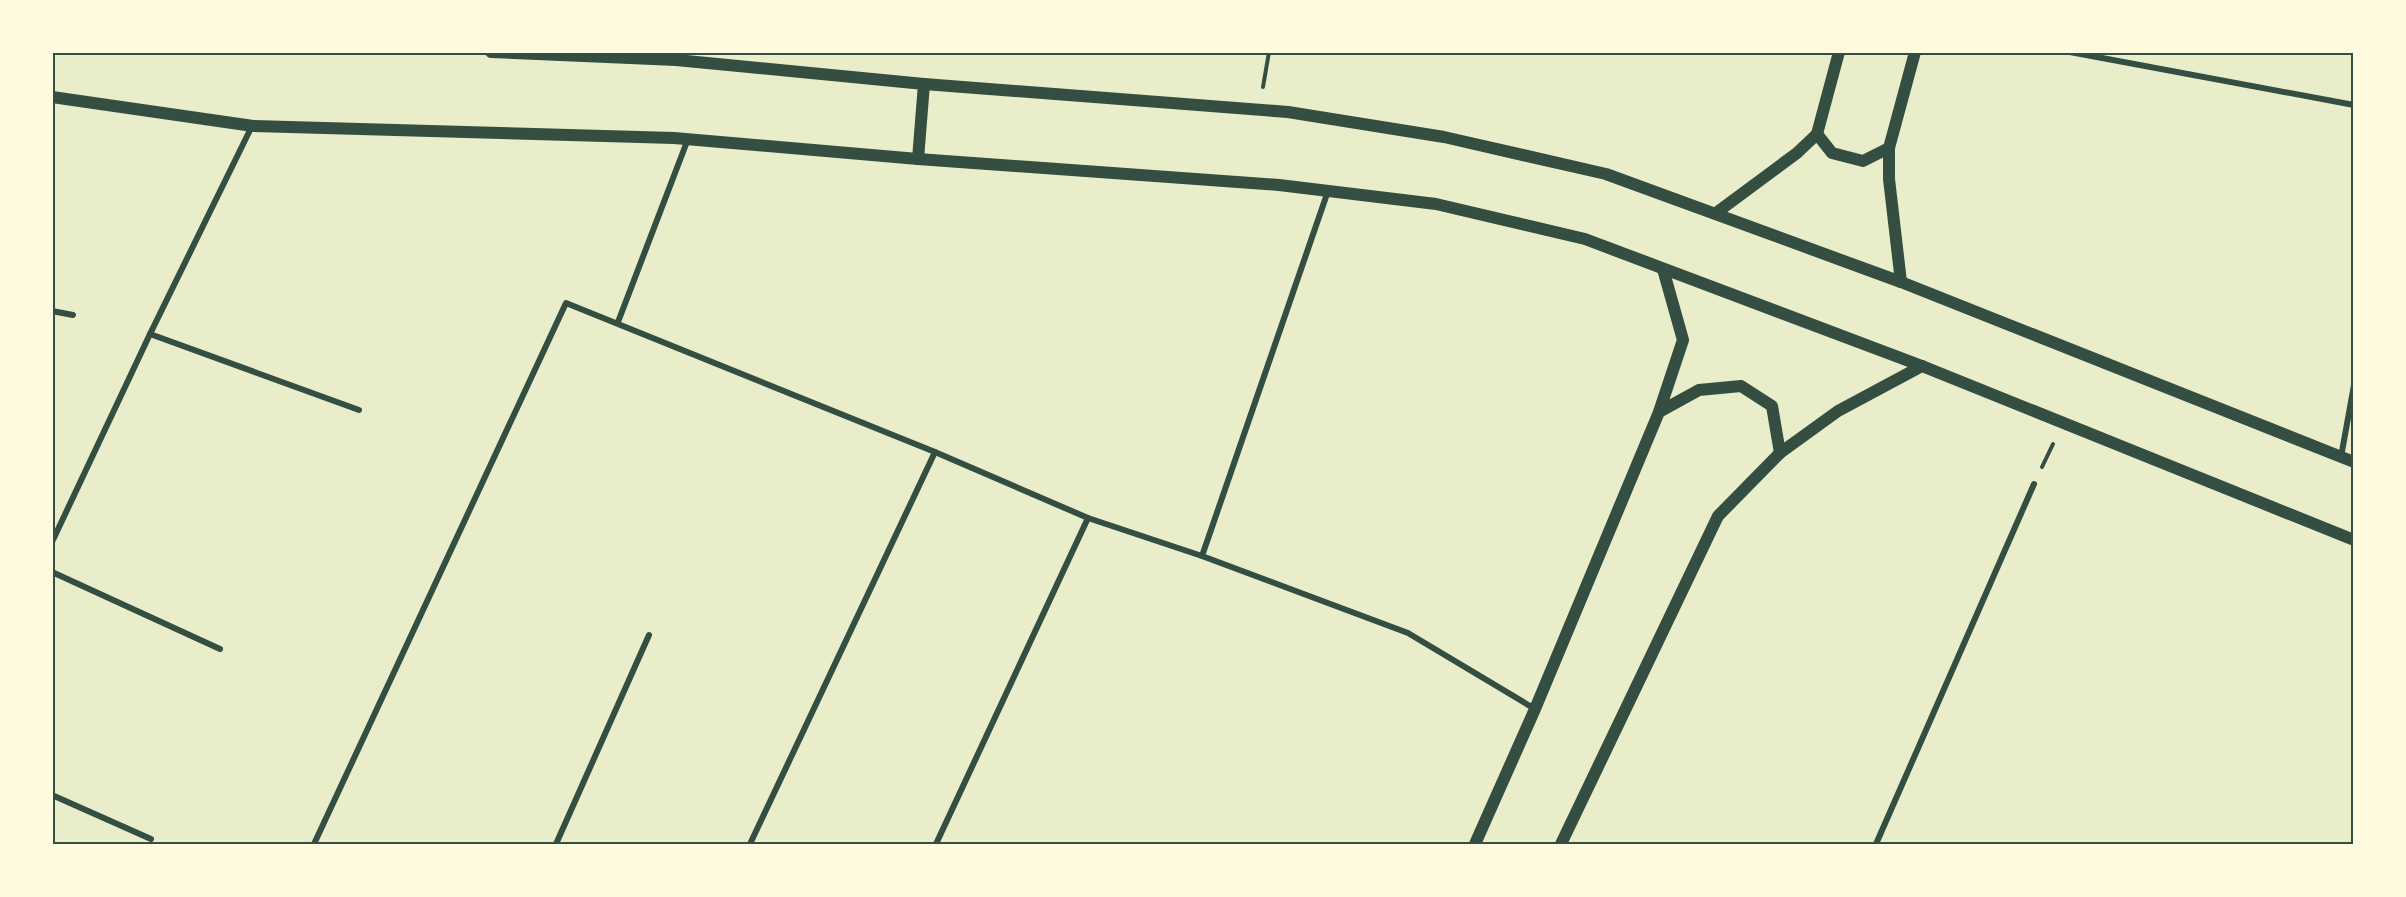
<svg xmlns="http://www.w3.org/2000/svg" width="2406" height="897" viewBox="0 0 2406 897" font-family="Ubuntu,sans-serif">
<rect width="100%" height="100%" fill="#e9edc9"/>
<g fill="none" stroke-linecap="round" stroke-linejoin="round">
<g stroke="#344e41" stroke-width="4">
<polyline points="1263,87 1269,52"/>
<polyline points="2042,467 2053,444"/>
</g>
<g stroke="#344e41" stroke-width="6">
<polyline points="2070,52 2354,105"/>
<polyline points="52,311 73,315"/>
<polyline points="618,322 688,139"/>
<polyline points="150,334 359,410"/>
<polyline points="2341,457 2354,385"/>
<polyline points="52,542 150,334 252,126"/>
<polyline points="1202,556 1328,191"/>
<polyline points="52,572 220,649"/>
<polyline points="52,795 151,839"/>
<polyline points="314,844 566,303 935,452 1088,518 1202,556 1408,633 1535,709"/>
<polyline points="556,844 649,635"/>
<polyline points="750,844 935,452"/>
<polyline points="936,844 1088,518"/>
<polyline points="1876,844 2034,484"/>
</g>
<g stroke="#344e41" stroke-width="12">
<polyline points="491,52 676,60 924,84 1288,112 1444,137 1606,174 1901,282 2354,462"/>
<polyline points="52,97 253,126 674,138 918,159 1279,185 1436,204 1585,239 1922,366 2354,540"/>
<polyline points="1817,134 1832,153 1863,161 1889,148"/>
<polyline points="918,159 924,84"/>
<polyline points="1716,213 1797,153 1817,134 1839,52"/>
<polyline points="1901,282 1889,179 1889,148 1915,52"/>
<polyline points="1659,412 1699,390 1741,386 1772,406 1780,453"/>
<polyline points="1475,844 1535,709 1659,412 1683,340 1663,269"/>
<polyline points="1561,844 1718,516 1780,453 1838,411 1922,366"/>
</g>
</g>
<rect width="2406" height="897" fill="none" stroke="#fefae0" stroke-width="108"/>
<rect x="54" y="54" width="2298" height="789" fill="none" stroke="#344e41" stroke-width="2"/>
</svg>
